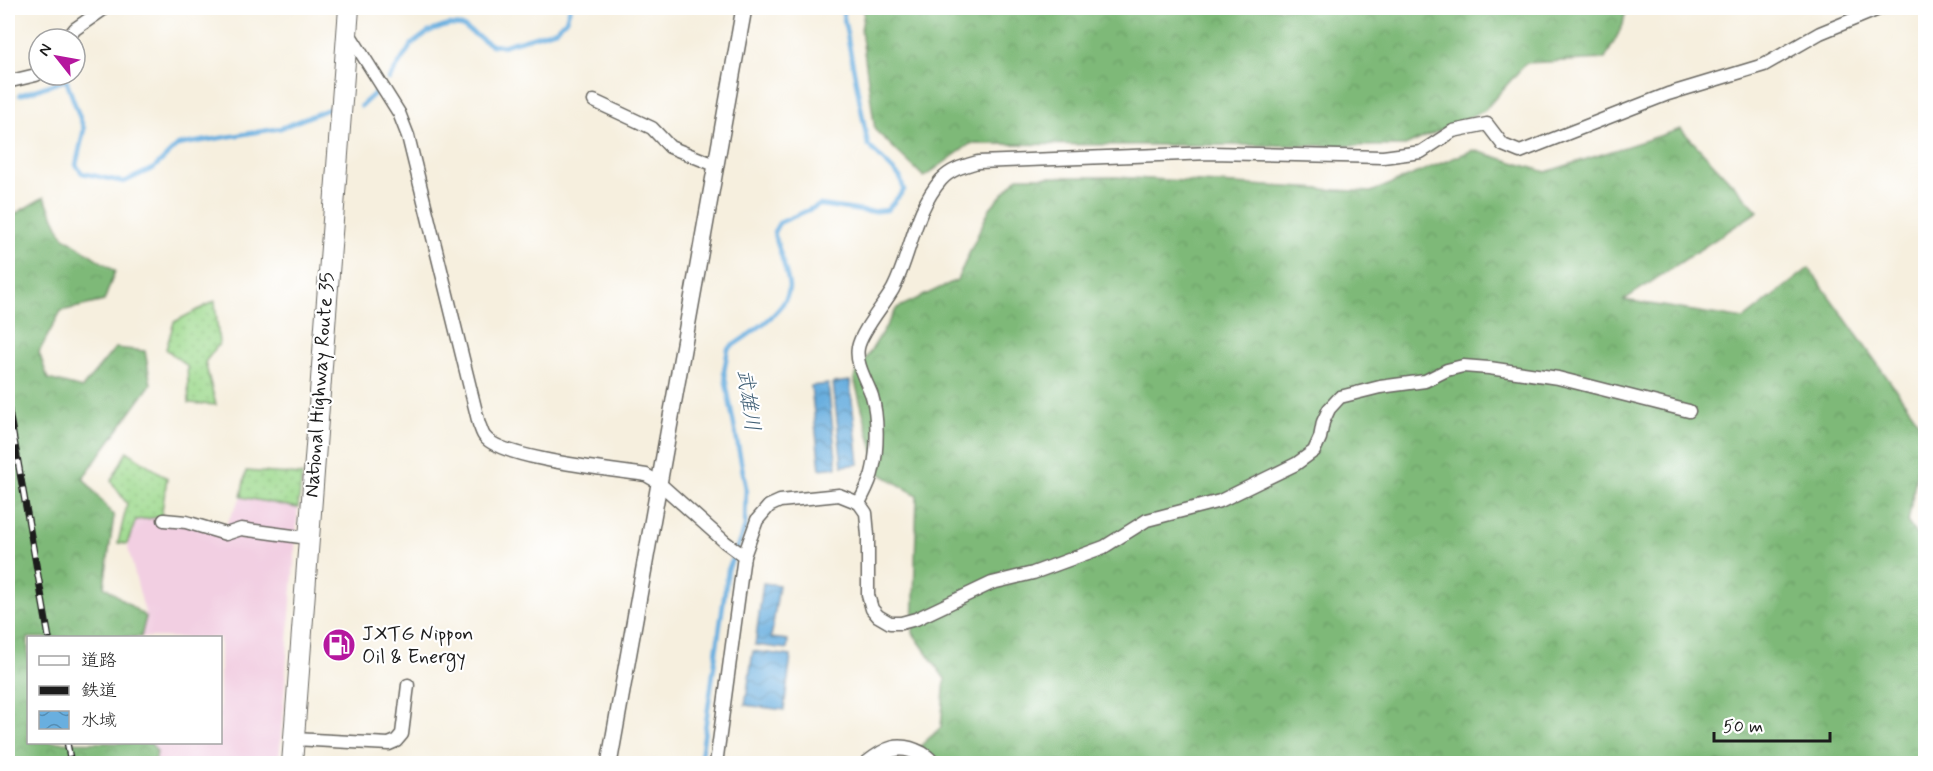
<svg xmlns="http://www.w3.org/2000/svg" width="1933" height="771" viewBox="0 0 1933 771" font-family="Mynerve,'Klee One',sans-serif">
<defs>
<pattern id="forest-crowns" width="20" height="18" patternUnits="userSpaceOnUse" patternTransform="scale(1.5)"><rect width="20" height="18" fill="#7eb978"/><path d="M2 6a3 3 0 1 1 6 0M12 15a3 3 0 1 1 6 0" fill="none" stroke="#6c9e67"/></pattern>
<pattern id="garden-dots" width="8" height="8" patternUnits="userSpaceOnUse" patternTransform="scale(1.5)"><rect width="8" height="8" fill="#9dd98d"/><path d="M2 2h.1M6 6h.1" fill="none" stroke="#87ba79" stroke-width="1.8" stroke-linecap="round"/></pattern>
<pattern id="water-waves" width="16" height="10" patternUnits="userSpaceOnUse" patternTransform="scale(1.5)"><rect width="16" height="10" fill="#69afdf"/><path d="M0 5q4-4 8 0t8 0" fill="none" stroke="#568eb4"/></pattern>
</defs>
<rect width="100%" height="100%" fill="#fff"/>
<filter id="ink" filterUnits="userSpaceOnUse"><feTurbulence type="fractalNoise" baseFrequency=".0167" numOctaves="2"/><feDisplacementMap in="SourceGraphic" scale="12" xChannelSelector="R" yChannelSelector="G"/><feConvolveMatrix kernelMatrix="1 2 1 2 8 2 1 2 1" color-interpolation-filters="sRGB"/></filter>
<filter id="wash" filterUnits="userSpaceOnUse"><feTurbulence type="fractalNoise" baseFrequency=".008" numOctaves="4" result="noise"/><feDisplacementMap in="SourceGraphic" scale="24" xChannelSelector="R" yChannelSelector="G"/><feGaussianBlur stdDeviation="1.35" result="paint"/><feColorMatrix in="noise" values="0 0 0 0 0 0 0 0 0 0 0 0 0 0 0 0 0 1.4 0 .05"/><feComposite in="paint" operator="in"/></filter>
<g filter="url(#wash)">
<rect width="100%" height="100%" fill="#f6efde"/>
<polygon fill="#f2cfe2" points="241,497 298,508 279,763 155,763 157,752 151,743 220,742 220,638 141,637 146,617 127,544 136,520 161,517 224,528"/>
<g fill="url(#forest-crowns)" stroke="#4d6a4a" stroke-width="1.5">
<polygon points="865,8 1626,8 1623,25 1605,59 1526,63 1484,111 1405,146 970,144 924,177 875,130 861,30"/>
<polygon points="1681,129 1758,211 1624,300 1744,319 1809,268 1924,429 1908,523 1925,547 1925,763 902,763 941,727 945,679 913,633 917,495 879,473 854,378 897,308 957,280 990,208 1018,177 1116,177 1371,192 1473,150 1546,172"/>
<polygon points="44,197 63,236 115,271 104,301 61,311 39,352 48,379 82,388 115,348 145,351 151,384 83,478 114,516 104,586 146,617 141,637 28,638 28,742 151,743 157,752 155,763 8,763 8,218"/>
</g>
<g fill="url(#garden-dots)" stroke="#5c7a54" stroke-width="1.5">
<polygon points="215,301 219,344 205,362 216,405 189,403 187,366 166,349 174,322"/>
<polygon points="127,451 167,478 161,517 136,520 127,544 118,543 127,504 111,481"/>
<polygon points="246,471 302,475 298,508 241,497"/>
</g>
<g fill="url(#water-waves)" stroke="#42667e" stroke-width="1.5">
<polygon points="850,381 859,464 842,466 833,383"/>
<polygon points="828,384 837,467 820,469 811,386"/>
<polygon points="763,583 779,585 771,638 788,640 787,649 755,645"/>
<polygon points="753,651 791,656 784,710 745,705"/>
</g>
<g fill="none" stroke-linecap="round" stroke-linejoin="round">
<g stroke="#69afdf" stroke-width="4.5">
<polyline points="389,79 412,44 428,32 449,25 462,26 491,45 502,46 556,30 566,20 570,8"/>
<polyline points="20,95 66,80 84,129 76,165 82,173 124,182 154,168 178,145 281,128 331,108"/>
<polyline points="361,106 375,93"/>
<path d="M700 764 728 570 745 527 746 488 724 372 728 349C746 336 788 312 789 287 789 277 777 244 774 232L779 223 820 205 869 212 887 210 904 190 900 177 868 145 842 8"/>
</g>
</g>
</g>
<g filter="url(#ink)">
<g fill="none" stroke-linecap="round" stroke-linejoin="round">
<g stroke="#686660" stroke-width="15">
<g id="minor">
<path d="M348 32 399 113 408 136 479 424C481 428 482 434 485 437 502 459 614 470 646 475L658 482 725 542 744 556"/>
<polyline points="67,39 75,29 105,8"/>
<polyline points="11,81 36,75 39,72"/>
<polyline points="594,101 652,128 670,147 715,165"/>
<path d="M859 503C864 493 871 481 873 469 878 449 878 416 872 396 867 382 855 363 858 348 861 331 884 305 893 289 911 254 914 211 941 180 951 169 964 166 978 162L1211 153 1383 157 1421 152 1453 131 1487 124 1503 145 1520 152 1668 94 1764 65 1820 33 1881 8"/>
<polyline points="164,520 186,522 226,534 241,529 308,538"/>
<polyline points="294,739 389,744 396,741 402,734 408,685"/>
<polyline points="716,764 744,556 757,520 769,506 780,501 839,495 859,503 866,513 868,535 868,595 872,609 878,616 890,623 901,623 916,619 992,583 1033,573 1104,547 1147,520 1220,501 1296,464 1314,451 1320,438 1323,422 1329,409 1340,397 1380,387 1425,381 1447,370 1463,366 1489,368 1558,378 1689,411"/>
</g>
</g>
<g stroke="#686660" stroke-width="18">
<g id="tertiary">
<polyline points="609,764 744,8"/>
<path d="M867 764C886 749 899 742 921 754 926 757 929 758 932 764"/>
</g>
</g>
<g stroke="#686660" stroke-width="22">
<polyline id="trunk" points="292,764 349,8"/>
</g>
<use href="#minor" stroke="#fff" stroke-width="12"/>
<use href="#tertiary" stroke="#fff" stroke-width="15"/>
<use href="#trunk" stroke="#fff" stroke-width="20"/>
<g stroke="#1c1c1c" stroke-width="7">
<g id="rail">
<polyline points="8,405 49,638"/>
<polyline points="67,742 71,764"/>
</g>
</g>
<use href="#rail" stroke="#fff" stroke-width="4.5" stroke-dasharray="14" stroke-linecap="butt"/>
</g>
</g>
<defs>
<g id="fuel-disc" transform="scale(1.725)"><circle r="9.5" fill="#b5179e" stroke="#fff"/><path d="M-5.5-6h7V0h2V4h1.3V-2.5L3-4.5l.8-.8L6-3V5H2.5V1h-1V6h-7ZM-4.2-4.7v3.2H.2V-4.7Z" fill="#fff"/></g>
</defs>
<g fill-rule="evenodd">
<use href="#fuel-disc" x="339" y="645"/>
</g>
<g text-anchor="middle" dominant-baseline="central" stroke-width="4.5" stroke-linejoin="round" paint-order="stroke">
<g font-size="20" fill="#1c1c1c" stroke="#fff">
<text transform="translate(320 385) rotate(-86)">National Highway Route 35</text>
</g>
<g font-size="20" fill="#1c1c1c" stroke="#fff" text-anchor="start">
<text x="362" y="634">JXTG Nippon<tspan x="362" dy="23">Oil &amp; Energy</tspan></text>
</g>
<g font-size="21" font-style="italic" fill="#3f5e74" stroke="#fff">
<text transform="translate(748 400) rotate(82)">武雄川</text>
</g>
</g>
<rect width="1933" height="771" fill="none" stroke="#fff" stroke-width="30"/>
<rect x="27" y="636" width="195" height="108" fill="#ffffff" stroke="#a4a4a4" stroke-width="1.5"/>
<rect x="39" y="656" width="30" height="9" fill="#ffffff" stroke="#a4a4a4" stroke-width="1.5"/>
<text x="81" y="666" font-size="18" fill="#1c1c1c">道路</text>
<rect x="39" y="686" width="30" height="9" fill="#1c1c1c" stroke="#a4a4a4" stroke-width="1.5"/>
<text x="81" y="696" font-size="18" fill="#1c1c1c">鉄道</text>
<rect x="39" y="711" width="30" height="18" fill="url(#water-waves)" stroke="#a4a4a4" stroke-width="1.5"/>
<text x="81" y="726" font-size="18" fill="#1c1c1c">水域</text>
<g transform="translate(57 57) rotate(301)"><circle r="28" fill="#ffffff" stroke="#a4a4a4" stroke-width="1.5"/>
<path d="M0-4.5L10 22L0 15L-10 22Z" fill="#b5179e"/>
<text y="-9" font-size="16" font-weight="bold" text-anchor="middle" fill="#1c1c1c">N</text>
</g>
<path d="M1714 732v9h116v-9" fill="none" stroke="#1c1c1c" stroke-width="3"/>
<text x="1723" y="732" font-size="18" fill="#1c1c1c" stroke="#ffffff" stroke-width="4.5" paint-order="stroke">50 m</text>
</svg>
